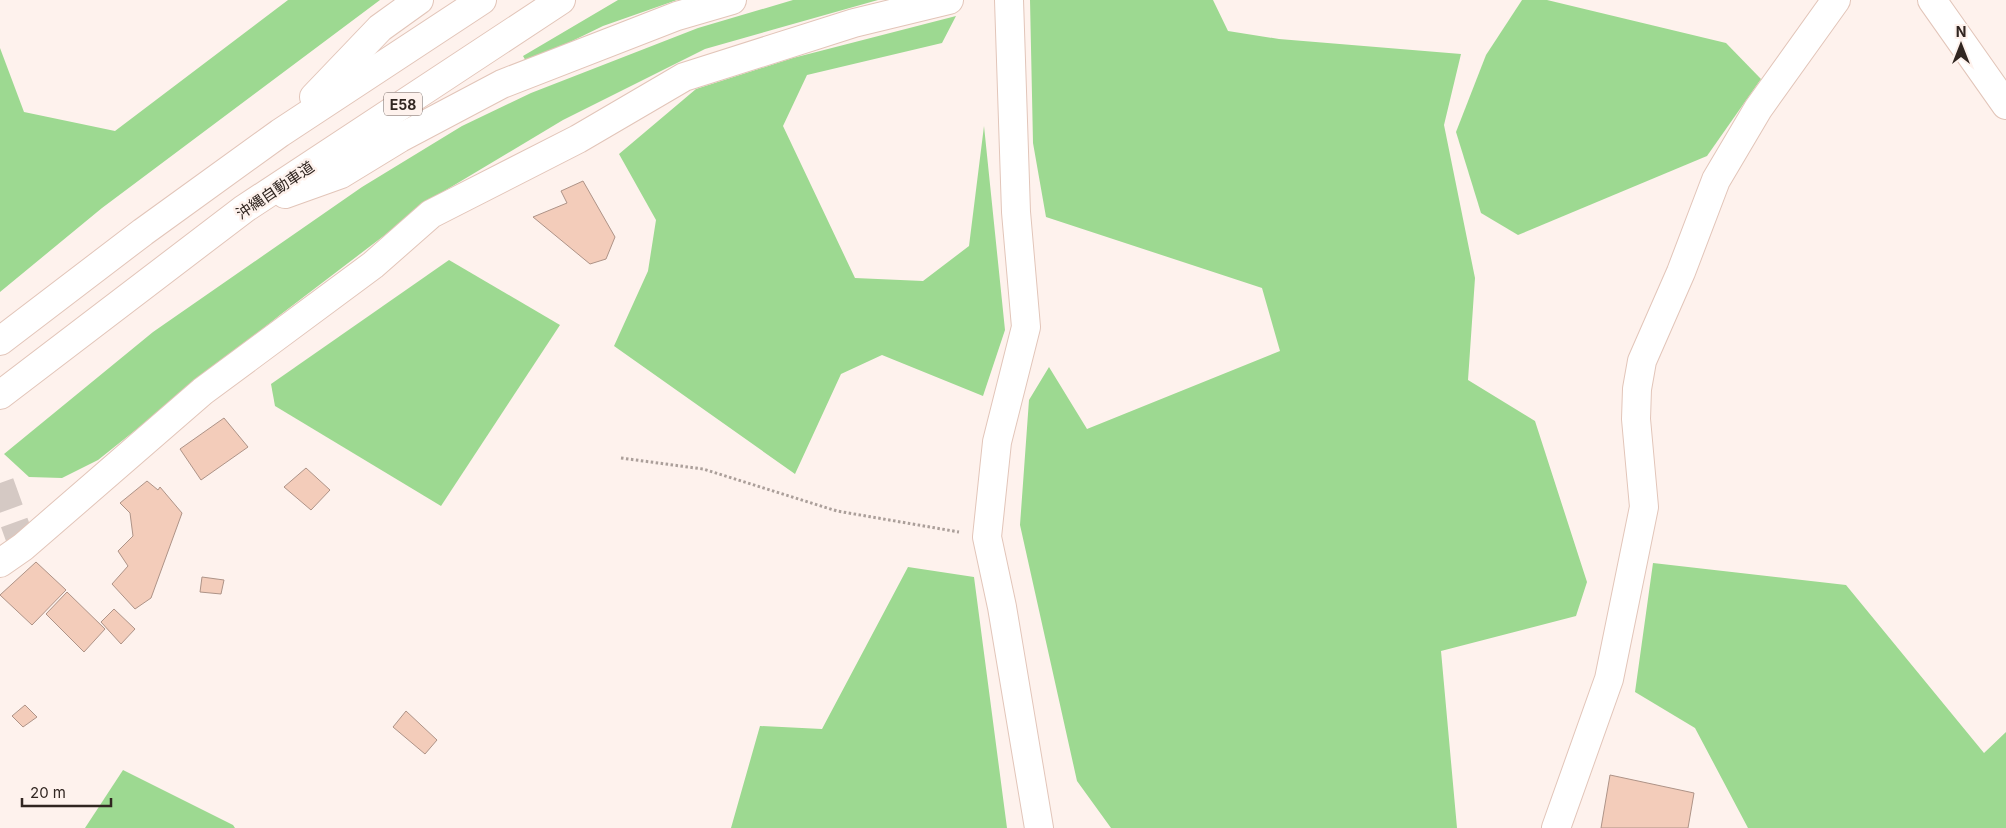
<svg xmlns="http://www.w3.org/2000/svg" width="2006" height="828" viewBox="0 0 2006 828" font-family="Inter,'Noto Sans JP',sans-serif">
<rect width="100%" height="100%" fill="#fef2ed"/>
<g fill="#9dd991">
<polygon points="288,0 380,0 102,208 0,292 0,48 24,112 115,131"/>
<polygon points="618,0 677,0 603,26 527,63 523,56"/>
<polygon points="793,0 878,0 705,49 563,120 436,196 280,315 98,460 62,478 29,477 4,454 153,332 362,187 462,126 531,93 698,28"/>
<polygon points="1030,0 1213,0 1228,31 1279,39 1461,54 1444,125 1475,278 1468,380 1535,421 1587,582 1576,616 1441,651 1457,828 1111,828 1077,781 1020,525 1029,400 1049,367 1087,429 1280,351 1262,288 1046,217 1033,143"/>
<polygon points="1522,0 1547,0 1726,43 1761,79 1707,156 1518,235 1481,213 1456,132 1486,55"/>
<polygon points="956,16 942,43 807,75 783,126 855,278 923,281 969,246 984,126 1005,330 983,396 882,355 841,374 795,474 614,346 648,271 656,220 619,154 696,89 793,58"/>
<polygon points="449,260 560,325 441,506 275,406 271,384"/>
<polygon points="1653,563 1846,585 1984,753 2006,732 2006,828 1748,828 1695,728 1635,692"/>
<polygon points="908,567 974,577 1007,828 731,828 760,726 822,729"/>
<polygon points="123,770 233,825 235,828 85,828"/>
</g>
<g fill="#f3ccba" stroke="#ae9387">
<polygon points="583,181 615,237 606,259 590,264 533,217 567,203 561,191"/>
<polygon points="224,418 248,447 201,480 180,449"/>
<polygon points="306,468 330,490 311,510 284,487"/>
<polygon points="147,481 158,490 160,487 182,513 151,598 135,609 112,584 128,566 118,551 133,536 130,513 120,503"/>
<polygon points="36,562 66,590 32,625 0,595"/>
<polygon points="202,577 224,580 221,594 200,592"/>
<polygon points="67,592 105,629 84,652 46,614"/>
<polygon points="114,609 135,629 121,644 101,622"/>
<polygon points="25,705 37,717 23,727 12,716"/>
<polygon points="406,711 437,740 425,754 393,727"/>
<polygon points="1610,775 1694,793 1688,828 1601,828"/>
</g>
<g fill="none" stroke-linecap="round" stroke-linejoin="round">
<polyline stroke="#d5c9c4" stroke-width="28" stroke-dasharray="28 14" stroke-linecap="butt" points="0,483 23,547"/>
<g stroke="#e2c5b9" stroke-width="30">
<g id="minor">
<polyline points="1009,0 1016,212 1026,327 997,442 987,537 1002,607 1039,828"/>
<polyline points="1932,0 2006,105"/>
<polyline points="0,563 23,547 203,391 373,265 431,214 578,139 684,77 854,23 949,0"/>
<polyline points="1556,828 1609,679 1644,507 1636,419 1637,389 1642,361 1681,272 1716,180 1758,109 1836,0"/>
</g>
</g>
<g stroke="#e2c5b9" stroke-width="30">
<g id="motorway">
<polyline points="314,97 380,28 419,0"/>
<polyline points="285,194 341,174 400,138 502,84 677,16 732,0"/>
<polyline points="0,341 143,232 280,133 482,0"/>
<polyline points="0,395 244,209 561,0"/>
</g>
</g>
<polyline stroke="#ab9f9a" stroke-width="3" stroke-dasharray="2.5 2.5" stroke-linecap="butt" points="621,458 703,469 837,511 959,532"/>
<use href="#minor" stroke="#fff" stroke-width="28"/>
<use href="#motorway" stroke="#fff" stroke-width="28"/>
</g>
<g text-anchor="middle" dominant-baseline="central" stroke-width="5" stroke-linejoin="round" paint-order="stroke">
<rect fill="#fef2ed" stroke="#6e635e" stroke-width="1" x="384" y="92.5" width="38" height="23" rx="4"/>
<g font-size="14" font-weight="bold" fill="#312621">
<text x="403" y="104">E58</text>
</g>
<g font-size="15" fill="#312621" stroke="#fef2ed">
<text transform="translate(275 190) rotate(-34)">沖縄自動車道</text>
</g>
</g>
<g transform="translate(1961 45)" stroke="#fef2ed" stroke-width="4" paint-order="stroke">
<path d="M0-4L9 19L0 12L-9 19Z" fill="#312621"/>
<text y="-8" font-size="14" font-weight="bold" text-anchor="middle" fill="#312621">N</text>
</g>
<path d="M22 798v8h89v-8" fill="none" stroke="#312621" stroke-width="2.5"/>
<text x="30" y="798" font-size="15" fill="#312621" stroke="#fef2ed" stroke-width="4" paint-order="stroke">20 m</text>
</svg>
